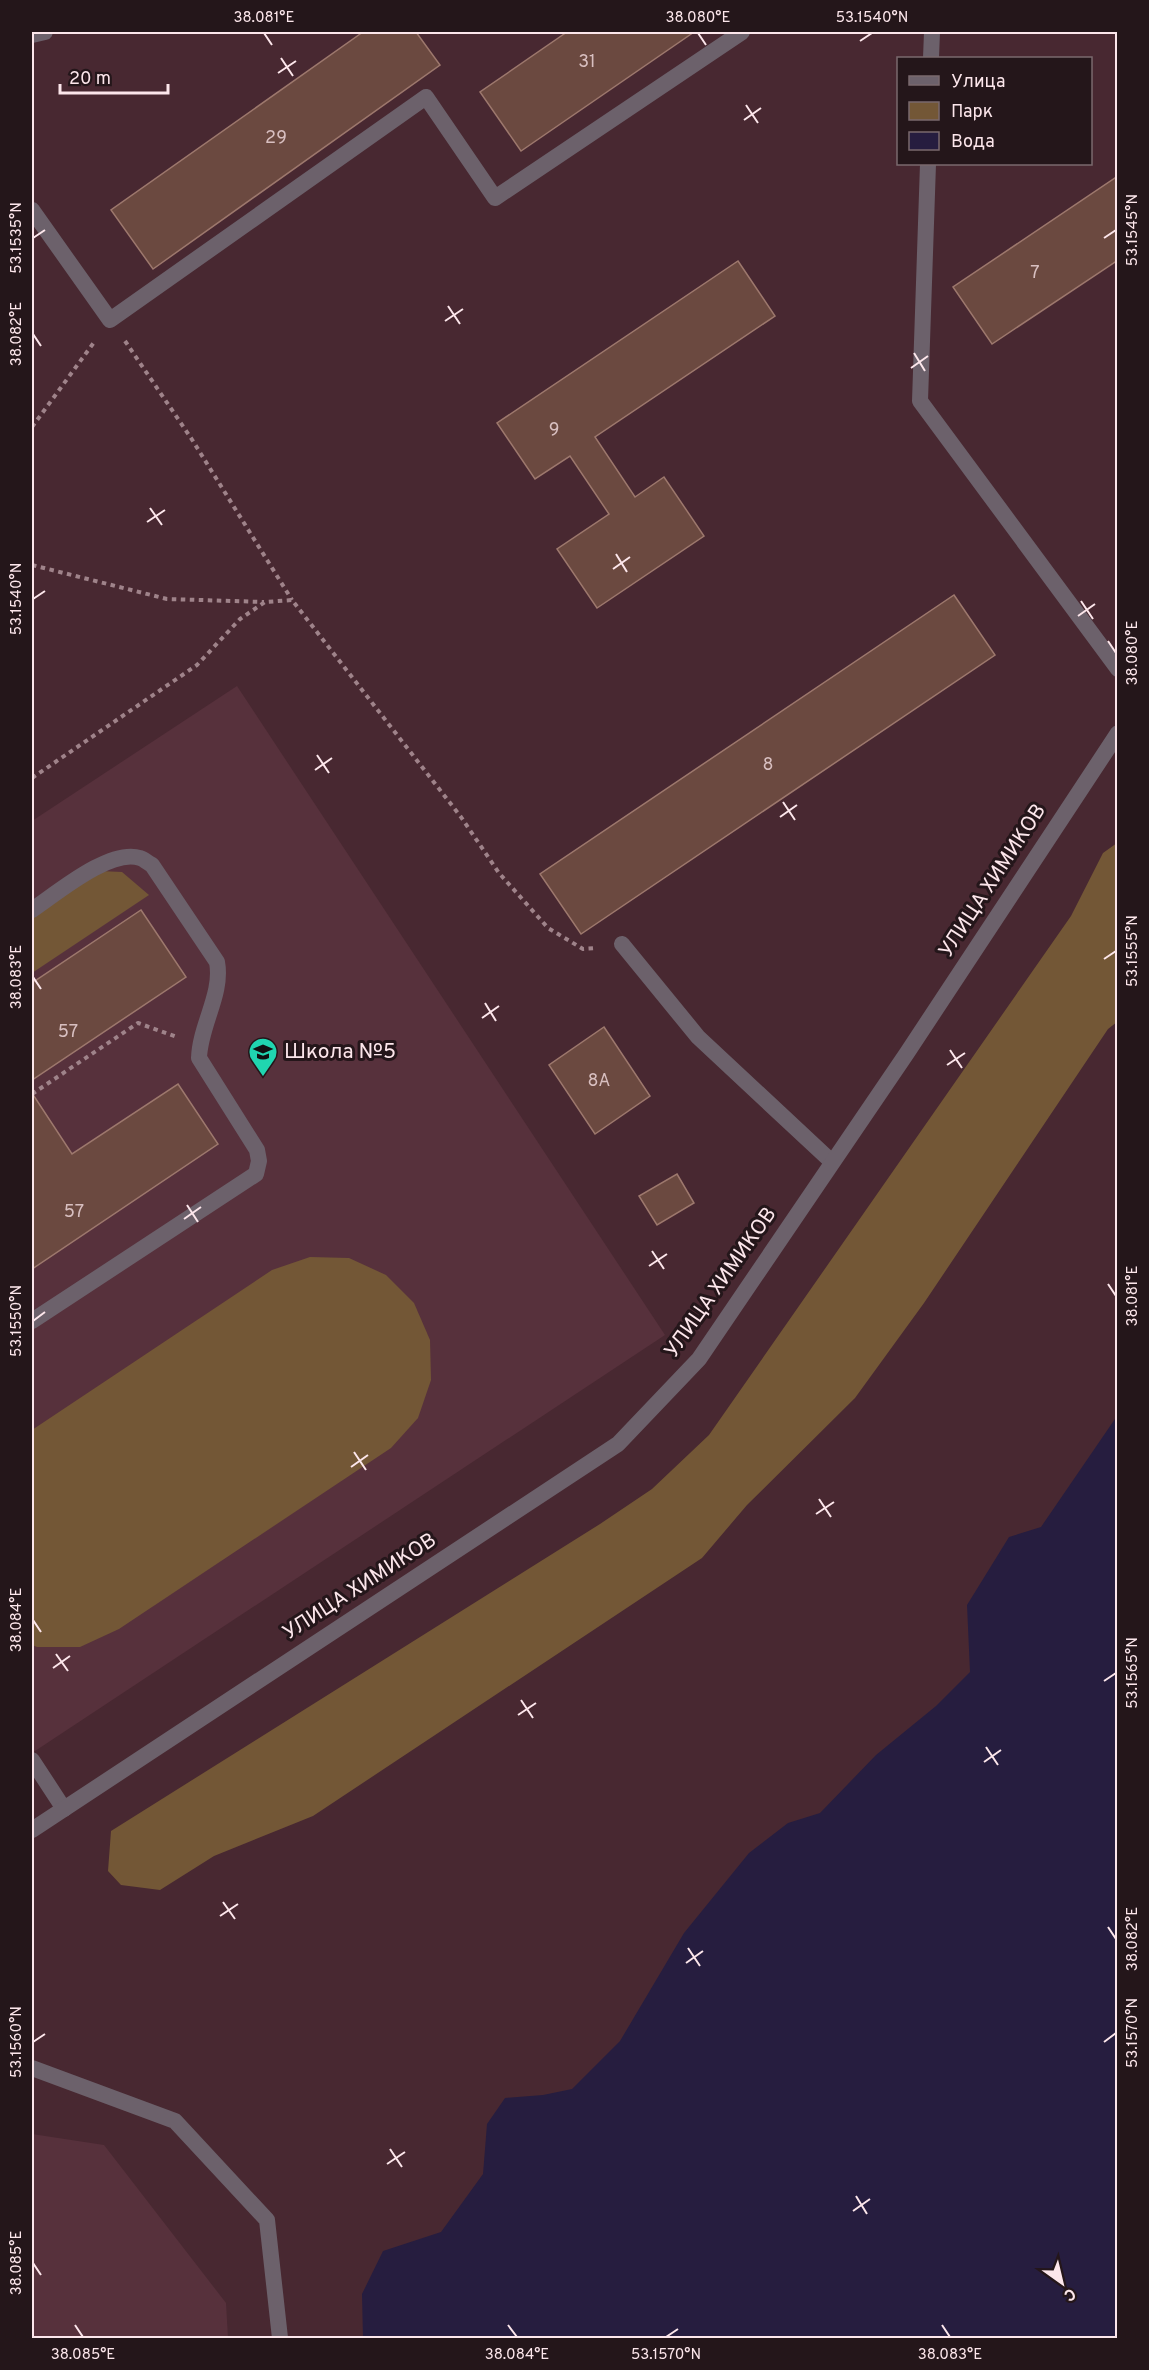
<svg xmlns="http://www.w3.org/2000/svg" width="1149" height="2370" viewBox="0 0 1149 2370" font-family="Overpass,sans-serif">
<rect width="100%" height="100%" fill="#482831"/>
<g fill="#57313c">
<polygon points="237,686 665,1335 32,1753 32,821"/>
<polygon points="32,2134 104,2145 226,2303 228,2338 32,2338"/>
</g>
<g fill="#735736">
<polygon points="1117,843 1117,1022 1108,1029 924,1303 855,1398 747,1505 702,1558 313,1816 214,1856 160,1890 121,1885 108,1871 111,1831 600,1524 652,1489 709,1435 1071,916 1103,853"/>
<polygon points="100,871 122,872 149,895 32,973 32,917"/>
<polygon points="310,1257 349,1258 386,1275 414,1303 430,1340 431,1380 418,1418 391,1448 119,1629 80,1647 37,1647 32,1645 32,1430 272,1270"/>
</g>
<polygon fill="#261d3f" points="1117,1416 1117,2338 363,2338 362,2294 383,2251 441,2232 483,2174 487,2124 505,2098 543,2095 572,2089 620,2041 684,1933 749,1853 788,1823 820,1813 876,1755 936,1706 970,1672 967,1605 1009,1537 1041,1527"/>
<g fill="#6b4940" stroke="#9d786d" stroke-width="1.5">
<polygon points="363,32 416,32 440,65 153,269 111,210"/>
<polygon points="567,32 694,32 521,151 480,92"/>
<polygon points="1118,176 1118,260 992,344 953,287"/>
<polygon points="738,261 775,316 595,437 635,497 664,477 704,536 597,608 557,549 609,514 570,456 535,479 497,423"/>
<polygon points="954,595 995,655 581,934 540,874"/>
<polygon points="141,910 186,977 32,1080 32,983"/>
<polygon points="604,1027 650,1096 595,1134 549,1065"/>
<polygon points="178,1084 218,1144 32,1269 32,1093 72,1154"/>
<polygon points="677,1174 694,1203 657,1225 639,1196"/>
</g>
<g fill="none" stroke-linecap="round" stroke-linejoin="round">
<g stroke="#9f838a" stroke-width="4" stroke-dasharray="4.5 4.5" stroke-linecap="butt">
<polyline points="125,341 191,438 292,600"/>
<polyline points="32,427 95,341"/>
<polyline points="32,565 167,599 264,602"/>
<polyline points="32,778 197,665 240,619 265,602 292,600 461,817 499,873 548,928 583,949 597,948"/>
<polyline points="32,1094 138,1023 177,1037"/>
</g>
<g stroke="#6c616b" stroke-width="16">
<polyline points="32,35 45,32"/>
<polyline points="931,58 932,32"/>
<polyline points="928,164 920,401 1118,669"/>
<polyline points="32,210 110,320 426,97 495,198 742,32"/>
<path d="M32 910C56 894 110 848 140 858 144 859 148 863 152 865L217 962C223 994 200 1025 199 1058L257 1150 259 1161 256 1174 32 1321"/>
<polyline points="622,944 698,1037 832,1162"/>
<polyline points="32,1760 64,1809"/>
</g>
<g stroke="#6c616b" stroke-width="16">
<polyline points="32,1830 618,1444 699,1359 907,1053 1118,733"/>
<polyline points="32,2068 175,2121 267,2220 280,2338"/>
</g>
</g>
<path fill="none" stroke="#fce6eb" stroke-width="2" d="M264 33 272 45M698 33 706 45M860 41 872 33M281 58 293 76M278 73 296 61M746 105 758 123M744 120 761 108M33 238 45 230M1104 238 1116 230M448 306 460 324M445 321 463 309M33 334 41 346M914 353 925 371M911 368 928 356M150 508 162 525M147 522 165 510M616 554 627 572M613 569 630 557M33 599 45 591M1081 601 1093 619M1078 616 1095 604M1108 641 1116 653M317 755 329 773M315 770 332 758M783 802 795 820M780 817 797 805M1104 959 1116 951M33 977 41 989M485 1003 496 1021M482 1018 499 1006M950 1050 962 1068M947 1065 965 1053M187 1205 198 1222M184 1219 201 1207M652 1251 664 1269M649 1266 667 1254M1108 1284 1116 1296M33 1321 45 1312M354 1452 366 1470M351 1467 368 1455M819 1499 831 1517M816 1514 834 1502M33 1620 41 1632M56 1654 68 1671M53 1668 70 1656M1104 1681 1116 1673M521 1700 533 1718M518 1715 536 1703M986 1747 998 1765M984 1762 1001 1750M223 1902 235 1919M220 1916 238 1904M1108 1927 1116 1939M688 1948 700 1966M686 1963 703 1951M33 2042 45 2034M1104 2042 1116 2033M390 2149 402 2167M387 2164 405 2152M856 2196 867 2214M853 2211 870 2199M33 2263 41 2275M75 2325 83 2337M508 2325 517 2337M942 2325 950 2337M666 2337 678 2329"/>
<defs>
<g id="school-pin" transform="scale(1.5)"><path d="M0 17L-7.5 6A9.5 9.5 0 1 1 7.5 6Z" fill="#20d5b0" stroke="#24161a"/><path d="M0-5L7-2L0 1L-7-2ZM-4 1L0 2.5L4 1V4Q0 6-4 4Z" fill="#111"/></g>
</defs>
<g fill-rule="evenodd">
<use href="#school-pin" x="263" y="1052"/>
</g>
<g text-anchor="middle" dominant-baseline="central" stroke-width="6" stroke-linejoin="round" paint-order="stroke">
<g font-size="18" fill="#d8bfc0">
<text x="587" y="62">31</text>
<text x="276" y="138">29</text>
<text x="1035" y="273">7</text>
<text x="554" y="430">9</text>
<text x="768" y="765">8</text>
<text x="68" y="1032">57</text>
<text x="599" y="1081">8А</text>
<text x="74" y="1212">57</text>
</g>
<g font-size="21" fill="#fce6eb" stroke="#24161a">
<text transform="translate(993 881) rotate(-57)">УЛИЦА ХИМИКОВ</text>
<text transform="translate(721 1283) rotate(-55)">УЛИЦА ХИМИКОВ</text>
<text transform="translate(360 1587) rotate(-33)">УЛИЦА ХИМИКОВ</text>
</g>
<g font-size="21" fill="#fce6eb" stroke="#24161a" text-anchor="start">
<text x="284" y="1052">Школа №5</text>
</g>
</g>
<rect width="1149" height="2370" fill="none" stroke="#24161a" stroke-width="66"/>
<rect x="897" y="57" width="195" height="108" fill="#24161a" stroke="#7a696e" stroke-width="1.5"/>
<rect x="909" y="76" width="30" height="9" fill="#6c616b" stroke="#7a696e" stroke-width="1.5"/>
<text x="951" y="87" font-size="18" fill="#fce6eb">Улица</text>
<rect x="909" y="102" width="30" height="18" fill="#735736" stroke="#7a696e" stroke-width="1.5"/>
<text x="951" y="117" font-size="18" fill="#fce6eb">Парк</text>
<rect x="909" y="132" width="30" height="18" fill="#261d3f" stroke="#7a696e" stroke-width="1.5"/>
<text x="951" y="147" font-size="18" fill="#fce6eb">Вода</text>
<g transform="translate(1062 2283) rotate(146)" stroke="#24161a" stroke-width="4.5" paint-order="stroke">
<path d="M0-4.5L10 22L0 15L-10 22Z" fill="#fce6eb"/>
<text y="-9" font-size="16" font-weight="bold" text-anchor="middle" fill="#fce6eb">С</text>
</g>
<path d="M60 84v9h108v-9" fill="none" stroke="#fce6eb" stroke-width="3"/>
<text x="69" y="84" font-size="18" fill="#fce6eb" stroke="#24161a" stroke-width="4.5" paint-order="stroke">20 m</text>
<rect x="33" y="33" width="1083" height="2304" fill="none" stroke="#fce6eb" stroke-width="2"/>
<g font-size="15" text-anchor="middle" fill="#fce6eb">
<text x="264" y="22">38.081°E</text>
<text x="698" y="22">38.080°E</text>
<text x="872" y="22">53.1540°N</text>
<text transform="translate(1132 230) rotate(-90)" y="5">53.1545°N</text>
<text transform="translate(16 238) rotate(-90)" y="5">53.1535°N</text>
<text transform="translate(16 334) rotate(-90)" y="5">38.082°E</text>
<text transform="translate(16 599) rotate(-90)" y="5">53.1540°N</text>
<text transform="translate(1132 653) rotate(-90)" y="5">38.080°E</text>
<text transform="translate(1132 951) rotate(-90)" y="5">53.1555°N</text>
<text transform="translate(16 977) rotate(-90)" y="5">38.083°E</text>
<text transform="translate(1132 1296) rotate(-90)" y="5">38.081°E</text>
<text transform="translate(16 1321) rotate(-90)" y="5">53.1550°N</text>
<text transform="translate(16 1620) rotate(-90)" y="5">38.084°E</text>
<text transform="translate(1132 1673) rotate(-90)" y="5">53.1565°N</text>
<text transform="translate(1132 1939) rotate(-90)" y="5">38.082°E</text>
<text transform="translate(1132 2033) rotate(-90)" y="5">53.1570°N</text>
<text transform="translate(16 2042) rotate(-90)" y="5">53.1560°N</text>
<text transform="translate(16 2263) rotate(-90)" y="5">38.085°E</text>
<text x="83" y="2359">38.085°E</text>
<text x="517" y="2359">38.084°E</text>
<text x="666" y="2359">53.1570°N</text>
<text x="950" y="2359">38.083°E</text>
</g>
</svg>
